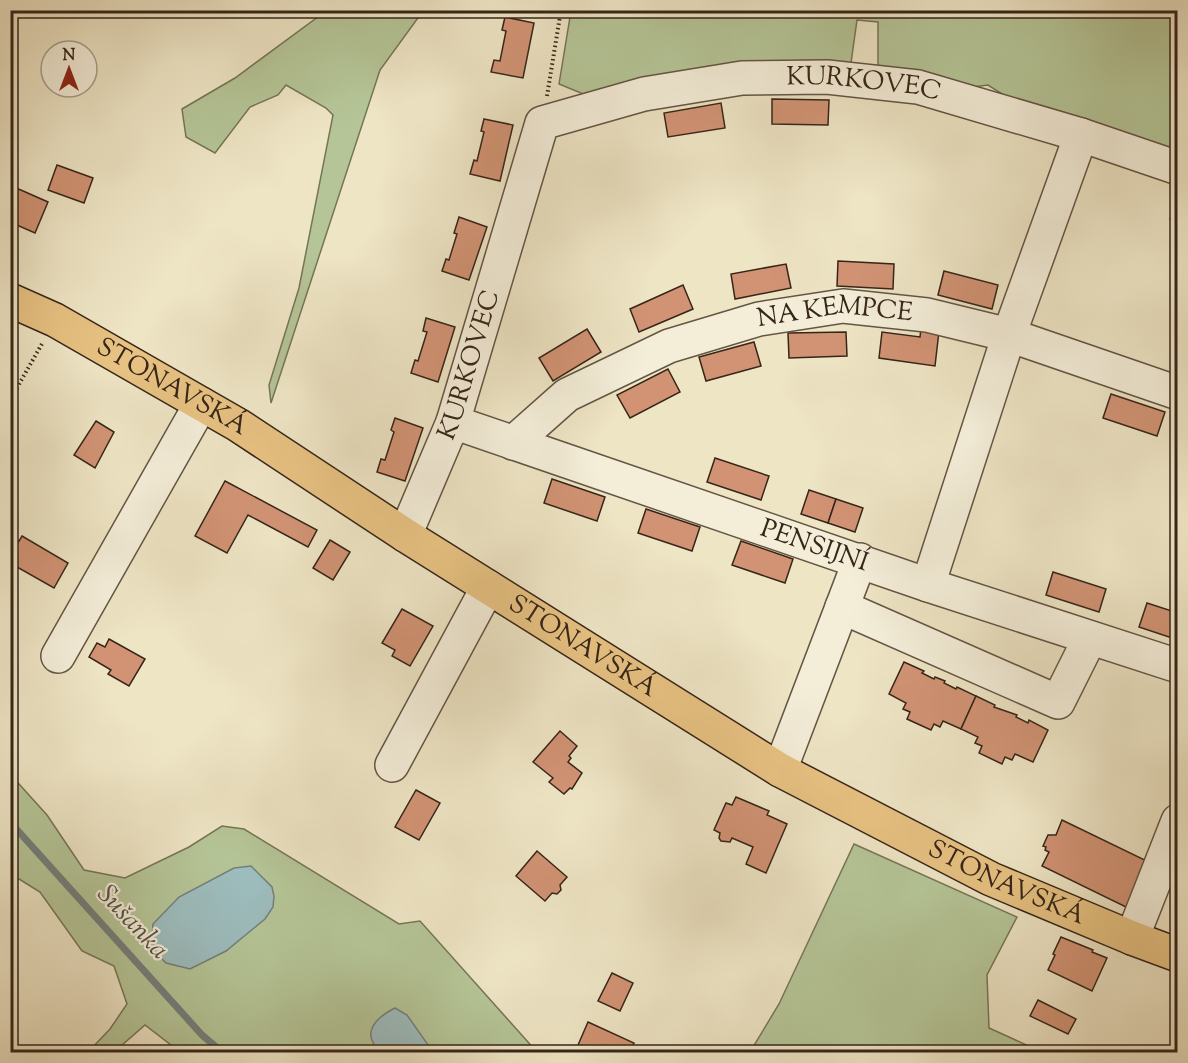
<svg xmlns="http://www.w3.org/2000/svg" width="1188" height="1063" viewBox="0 0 1188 1063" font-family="'Sorts Mill Goudy',serif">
<rect width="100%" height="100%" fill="#eee5c5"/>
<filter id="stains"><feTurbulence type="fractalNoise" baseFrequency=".00333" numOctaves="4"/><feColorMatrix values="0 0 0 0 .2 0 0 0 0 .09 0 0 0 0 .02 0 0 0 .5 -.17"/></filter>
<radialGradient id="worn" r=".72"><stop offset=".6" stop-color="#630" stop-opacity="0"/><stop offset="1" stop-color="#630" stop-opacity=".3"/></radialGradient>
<g fill="#b5c597" stroke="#767558" stroke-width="1.5">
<polygon points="326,11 423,11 380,70 271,403 269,385 299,288 333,115 326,108 286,85 278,95 250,107 215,153 186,137 182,109 235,78"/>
<polygon points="571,11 1177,11 1177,160 1013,101 988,85 965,88 878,70 878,22 857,20 850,70 593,98 559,84"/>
<polygon points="10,774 47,815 84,870 125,878 189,847 222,826 244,829 399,924 420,921 536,1051 535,1052 180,1052 145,1025 114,1052 91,1052 89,1051 110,1029 127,1004 114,966 82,951 40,892 11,874"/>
<polygon points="854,844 1017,917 987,975 989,1028 1042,1052 750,1052 779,1004"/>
</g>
<g fill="#9dbdbe" stroke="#74807c" stroke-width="1.5">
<polygon points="251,866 272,887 274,896 273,907 265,919 226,951 190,969 166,963 156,953 152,940 153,924 179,897 234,868"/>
<path d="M395 1008 407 1015 433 1052H381C360 1034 375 1018 395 1008Z"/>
</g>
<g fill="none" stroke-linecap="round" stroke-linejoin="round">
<polyline stroke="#74807c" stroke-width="7" points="10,822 202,1035 222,1052"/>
</g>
<g fill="#d19374" stroke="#362519" stroke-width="1.5">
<polygon points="505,17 534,23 523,78 491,72 494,60 500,61 506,31 502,30"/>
<polygon points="772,99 829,100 828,125 772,124"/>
<polygon points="721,103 725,128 668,137 664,113"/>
<polygon points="484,119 513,125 500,181 470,174 474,160 477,161 484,132 481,131"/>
<polygon points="57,165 93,178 84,203 48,190"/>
<polygon points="14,187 48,202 35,233 10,222 10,195"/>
<polygon points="1178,197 1178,222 1170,219"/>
<polygon points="459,217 487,227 469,280 442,271 446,259 449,260 457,234 454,233"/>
<polygon points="838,261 894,264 893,289 837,286"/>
<polygon points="786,264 791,288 735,299 731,274"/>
<polygon points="944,271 998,285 992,309 938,295"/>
<polygon points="683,285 693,309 639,332 630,309"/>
<polygon points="426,318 455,327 438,382 411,373 415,360 418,361 427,332 423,331"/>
<polygon points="921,328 939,331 935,366 879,358 882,332 920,337"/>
<polygon points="587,329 601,352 553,381 539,358"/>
<polygon points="846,332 847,356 789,358 788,333"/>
<polygon points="754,342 761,366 706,381 699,357"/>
<polygon points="668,369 680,392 630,418 617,395"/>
<polygon points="1111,394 1165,412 1157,436 1103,418"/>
<polygon points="395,418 423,428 405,481 377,472 381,459 385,460 394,432 391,430"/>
<polygon points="96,421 114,432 95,468 74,455"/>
<polygon points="715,458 769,476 761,500 707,482"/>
<polygon points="552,479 605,497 597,521 544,503"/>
<polygon points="225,481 317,530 308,547 248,515 227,553 195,536"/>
<polygon points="809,490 836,499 828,523 801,514"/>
<polygon points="836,499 863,508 855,532 828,523"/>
<polygon points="646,509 700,527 692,551 638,533"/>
<polygon points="22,536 68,563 54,588 10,563 10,556"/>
<polygon points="330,540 350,552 333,580 313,568"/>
<polygon points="741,541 793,559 785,583 732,565"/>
<polygon points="1053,572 1106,589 1099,612 1046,595"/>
<polygon points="1147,603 1178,613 1178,640 1139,627"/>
<polygon points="402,609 433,626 410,666 392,656 395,650 382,643"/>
<polygon points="109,639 145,659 129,686 108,674 111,670 89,657 97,643 105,647"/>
<polygon points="904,662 924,671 922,673 934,679 935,677 945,681 944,683 956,689 957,687 976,696 961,729 943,721 940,727 934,724 931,730 907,719 910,712 903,709 906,703 889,694"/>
<polygon points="976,696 995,705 994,707 1017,715 1016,717 1028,723 1029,720 1048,730 1033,762 1015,754 1012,760 1005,757 1002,764 979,753 982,746 975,743 978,737 961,729"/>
<polygon points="560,731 577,746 569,756 571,758 568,762 582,773 572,789 570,788 564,794 549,782 553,778 533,762"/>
<polygon points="416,790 440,803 419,840 395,827"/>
<polygon points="736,797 769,811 767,815 787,824 766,873 746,864 753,847 732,838 730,842 721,841 719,838 720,833 714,830 726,803 732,805"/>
<polygon points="1062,820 1153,864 1128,908 1042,866 1049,852 1045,850 1046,847 1043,846 1048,835 1056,835"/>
<polygon points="537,851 567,877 560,885 561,890 557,894 552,893 545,901 516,876"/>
<polygon points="1061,937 1093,950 1092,952 1107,958 1092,991 1048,970 1055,955 1053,954"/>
<polygon points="612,973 633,983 620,1011 598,1001"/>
<polygon points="1038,1000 1076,1019 1068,1034 1030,1016"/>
<polygon points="588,1022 634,1043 630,1052 594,1052 578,1045"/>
</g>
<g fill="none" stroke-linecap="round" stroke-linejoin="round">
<g stroke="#645544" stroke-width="36">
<g id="minor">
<path id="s1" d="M453 422 928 585 1178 666"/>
<path id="s2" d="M513 443 567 395 669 346 759 319 843 306 927 315 1009 335 1178 393"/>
<path id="s3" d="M405 535 453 422 542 123 644 94 742 78 827 77 918 87 1081 135 1178 168"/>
<polyline points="928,585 1009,335 1081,135"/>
<polyline points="842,607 1058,702 1090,638"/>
<polyline points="58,656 201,404"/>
<polyline points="392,765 488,587"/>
<polyline points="780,770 860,560"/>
<polyline points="1132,938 1178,821"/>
</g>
</g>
<g stroke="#362519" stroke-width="36">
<g id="major">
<path id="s4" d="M10 300 55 320 238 425 405 535 780 770 991 879 1132 938 1178 955"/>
</g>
</g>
<g stroke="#362519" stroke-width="4" stroke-dasharray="1.5 3" stroke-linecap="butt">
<polyline points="547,96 561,10"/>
<polyline points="10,400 43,342"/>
</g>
<use href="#minor" stroke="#f4eed9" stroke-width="33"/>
<use href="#major" stroke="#e7c282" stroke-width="33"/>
</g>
<g text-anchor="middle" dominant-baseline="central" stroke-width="4.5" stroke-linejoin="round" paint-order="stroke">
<g font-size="26" fill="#362519" stroke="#f4eed9">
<text stroke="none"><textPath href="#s3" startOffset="762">KURKOVEC</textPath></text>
<text stroke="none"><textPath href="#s2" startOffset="356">NA KEMPCE</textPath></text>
<text stroke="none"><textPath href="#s3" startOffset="182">KURKOVEC</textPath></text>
<text stroke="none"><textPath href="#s4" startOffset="184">STONAVSKÁ</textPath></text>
<text stroke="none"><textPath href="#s1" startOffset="382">PENSIJNÍ</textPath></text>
<text stroke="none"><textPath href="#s4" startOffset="670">STONAVSKÁ</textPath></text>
<text stroke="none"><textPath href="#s4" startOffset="1156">STONAVSKÁ</textPath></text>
</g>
<g font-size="27" font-style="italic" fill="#55534b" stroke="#f4eed9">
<text transform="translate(132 923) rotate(47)">Sušanka</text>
</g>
</g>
<rect width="1188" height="1063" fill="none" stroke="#eee5c5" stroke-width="36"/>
<rect x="12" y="12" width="1164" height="1039" fill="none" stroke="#362519" stroke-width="3"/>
<rect x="18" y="18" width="1152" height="1027" fill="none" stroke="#362519" stroke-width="1.5"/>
<g transform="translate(69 69)"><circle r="28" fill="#f4eed9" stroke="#a89e8c" stroke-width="1.5"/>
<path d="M0-4.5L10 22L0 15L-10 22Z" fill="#8f2418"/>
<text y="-9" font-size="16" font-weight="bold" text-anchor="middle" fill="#362519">N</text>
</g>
<rect width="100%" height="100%" filter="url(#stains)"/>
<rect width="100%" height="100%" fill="url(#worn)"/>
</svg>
